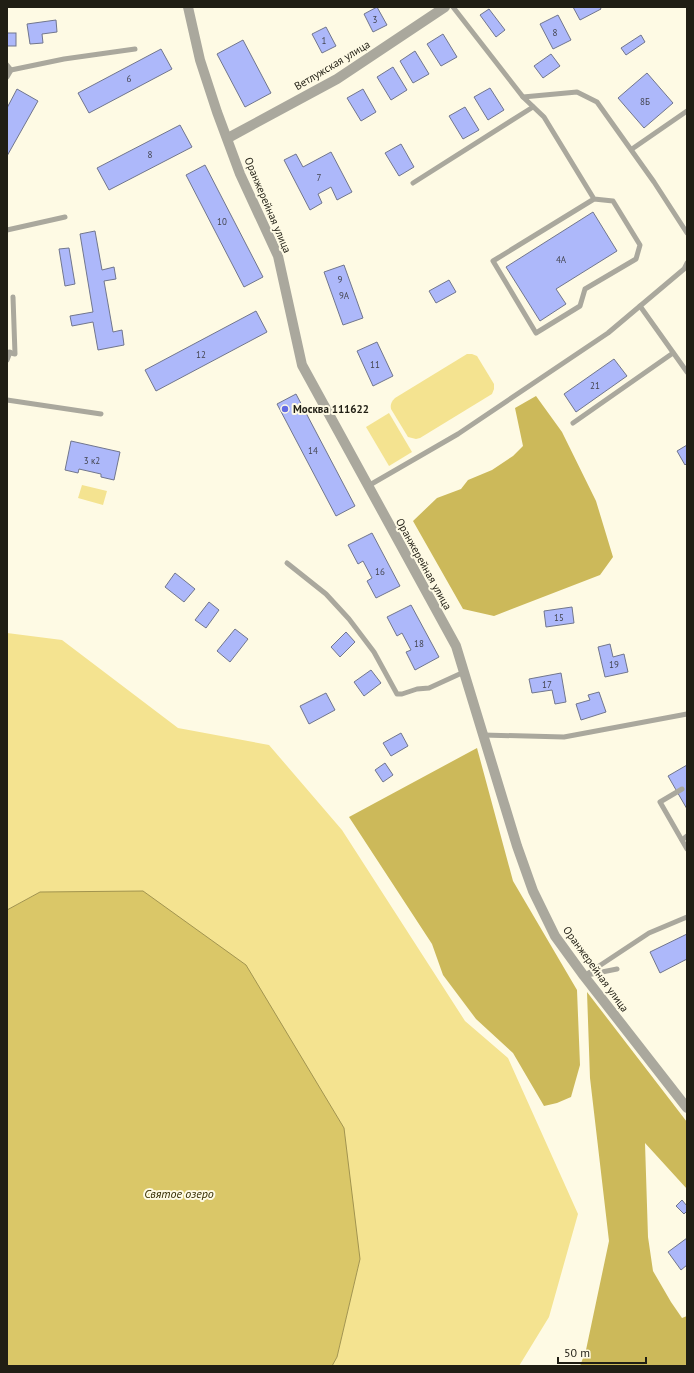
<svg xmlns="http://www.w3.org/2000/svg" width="694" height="1373" viewBox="0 0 694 1373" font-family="'PT Sans',sans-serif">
<rect width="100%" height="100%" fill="#fefae4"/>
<g fill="#f4e390">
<path d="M467 354H472L477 356 494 384V389L492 394 420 438 416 439 408 437 391 409C390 404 392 401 395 398Z"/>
<polygon points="389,413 412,452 389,466 366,427"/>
<polygon points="82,485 107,491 103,505 78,498"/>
<polygon points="7,633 62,640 178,728 269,745 342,830 465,1021 508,1058 578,1214 549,1317 519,1366 332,1366 337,1357 360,1259 40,892 7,910"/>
</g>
<g fill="#ccb95a">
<polygon points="536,396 562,432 596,501 613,557 600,575 494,616 463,609 413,521 437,498 461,489 468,480 492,470 513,456 523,446 515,408"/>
<polygon points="477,748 513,881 577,990 580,1065 571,1097 557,1103 544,1106 513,1053 476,1019 443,975 432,944 349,817"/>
<polygon points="587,992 687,1122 687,1189 645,1143 648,1237 653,1271 671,1302 682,1318 687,1316 687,1366 580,1366 586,1350 609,1241 590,1078"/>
</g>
<polygon fill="#dac768" stroke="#a2944f" points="143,891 246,965 344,1128 360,1259 337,1357 332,1366 7,1366 7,910 40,892"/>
<g fill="#adb8fa" stroke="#71768d">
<polygon points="377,7 387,25 373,32 364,14"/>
<polygon points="573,7 600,7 601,9 580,20"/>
<polygon points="489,9 505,30 496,37 480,15"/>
<polygon points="558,15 571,40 553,49 540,24"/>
<polygon points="56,20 57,32 42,34 43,43 30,44 27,24"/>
<polygon points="326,27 336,46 322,53 312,34"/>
<rect x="7" y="33" width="9" height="13"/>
<polygon points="443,34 457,57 441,66 427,44"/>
<polygon points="641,35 645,42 626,55 621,48"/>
<polygon points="243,40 271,93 245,107 217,54"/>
<polygon points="161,49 172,69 89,113 78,93"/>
<polygon points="415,51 429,74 413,83 400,61"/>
<polygon points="551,54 560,66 543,78 534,66"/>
<polygon points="393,67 407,90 391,100 377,77"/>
<polygon points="647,73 673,103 644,128 618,98"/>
<polygon points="490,88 504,110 488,120 474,97"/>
<polygon points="17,89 38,101 7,156 7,108"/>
<polygon points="363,89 376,112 361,121 347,98"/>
<polygon points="465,107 479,130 463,139 449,116"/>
<polygon points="180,125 192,147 109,190 97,168"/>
<polygon points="401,144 414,167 399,176 385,153"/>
<polygon points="331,152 352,192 337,200 331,187 318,194 322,203 310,210 284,160 296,154 303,167"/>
<polygon points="205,165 263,277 244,287 186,175"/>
<polygon points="593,212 617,251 556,289 566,304 540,321 506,267"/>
<polygon points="95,231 102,270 114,267 116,279 104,281 113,332 122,330 124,345 98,350 93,322 72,326 70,316 93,312 80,234"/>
<polygon points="69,248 75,284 65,286 59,249"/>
<polygon points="344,265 363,318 343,325 324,272"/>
<polygon points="449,280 456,292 436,303 429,291"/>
<polygon points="256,311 267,332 156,391 145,370"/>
<polygon points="377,342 393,376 373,386 357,351"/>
<polygon points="614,359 627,376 576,412 564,394"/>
<polygon points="296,394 355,506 336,516 277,404"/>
<polygon points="71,441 120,452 114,480 101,477 101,474 79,469 78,473 65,470"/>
<polygon points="687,445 687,463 685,465 677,451"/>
<polygon points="372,533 400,586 376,598 367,581 372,578 363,561 358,564 348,545"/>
<polygon points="175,573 195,589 184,602 165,587"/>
<polygon points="209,602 219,610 206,628 195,620"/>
<polygon points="411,605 439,657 415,670 406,652 411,650 402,633 397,636 387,617"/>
<polygon points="572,607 574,623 546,627 544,611"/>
<polygon points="235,629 248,639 230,662 217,651"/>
<polygon points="346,632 355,642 340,657 331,647"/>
<polygon points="610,644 613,657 624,654 628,672 605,677 598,647"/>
<polygon points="371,670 381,683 364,696 354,682"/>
<polygon points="561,673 566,702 555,704 552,690 532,693 529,679"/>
<polygon points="599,692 606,712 581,720 576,704 590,700 588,695"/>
<polygon points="326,693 335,710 309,724 300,706"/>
<polygon points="401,733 408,746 391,756 383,743"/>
<polygon points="385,763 393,775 383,782 375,770"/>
<polygon points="687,765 687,809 668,776"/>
<polygon points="687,934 687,959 660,973 650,952"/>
<polygon points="682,1200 687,1206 687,1211 684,1214 676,1206"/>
<polygon points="687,1238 687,1265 681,1270 668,1252"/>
</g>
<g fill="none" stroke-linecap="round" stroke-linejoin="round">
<g stroke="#aaa89d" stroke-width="5">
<polyline points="453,7 523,97 577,92 597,102 654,182 687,233"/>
<polyline points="7,65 11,70 7,77"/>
<polyline points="11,70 64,59 135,49"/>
<polyline points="523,97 544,117 594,199 493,261 536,333 580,306 585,289 636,259 640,245 613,201 594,199"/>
<polyline points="632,149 687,111"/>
<polyline points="413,183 533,107"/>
<polyline points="7,230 65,217"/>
<polyline points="640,306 687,372"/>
<polyline points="7,352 15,354 13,297"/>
<polyline points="7,360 10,352"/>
<polyline points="7,400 101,414"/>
<polyline points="573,423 673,353"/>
<polyline points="368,486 458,434 608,333 684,269 687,263"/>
<polyline points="287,563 326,594 349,619 374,652 397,694 402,694 417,689 429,688 464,672"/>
<polyline points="483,735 564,737 687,714"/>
<polyline points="682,789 660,802 687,849"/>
<polyline points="682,840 687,836"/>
<polyline points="587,975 617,969"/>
<polyline points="584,976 649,933 687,917"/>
</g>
<g stroke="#aaa89d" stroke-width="10">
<polyline points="188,7 200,60 217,112 240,174 278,256 302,365 456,646 517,846 533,891 555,936 584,976 687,1108"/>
<polyline points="228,138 337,79 445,7"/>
</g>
</g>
<circle fill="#626ae3" stroke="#fefae4" stroke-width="1.5" cx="285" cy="409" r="4"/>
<g text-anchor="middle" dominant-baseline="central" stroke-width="4" stroke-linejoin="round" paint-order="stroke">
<g font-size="9" fill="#43444e">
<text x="375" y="19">3</text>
<text x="555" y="32">8</text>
<text x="324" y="40">1</text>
<text x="129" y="78">6</text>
<text x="645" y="101">8Б</text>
<text x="150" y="154">8</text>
<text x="319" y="177">7</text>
<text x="222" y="221">10</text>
<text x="561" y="259">4А</text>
<text x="340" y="279">9</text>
<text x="344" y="295">9А</text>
<text x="201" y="354">12</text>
<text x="375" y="364">11</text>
<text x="595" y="385">21</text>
<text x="313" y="450">14</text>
<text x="92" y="460">3 к2</text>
<text x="380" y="571">16</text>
<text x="559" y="617">15</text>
<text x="419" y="643">18</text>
<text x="614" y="664">19</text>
<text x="547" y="684">17</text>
</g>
<g font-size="11" fill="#201e14" stroke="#fefae4">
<text transform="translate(332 65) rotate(-31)">Ветлужская улица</text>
<text transform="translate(268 205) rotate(67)">Оранжерейная улица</text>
<text transform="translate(424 564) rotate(61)">Оранжерейная улица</text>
<text transform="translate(596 969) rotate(54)">Оранжерейная улица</text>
</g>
<g font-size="11" font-weight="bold" fill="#201e14" stroke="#fefae4" text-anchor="start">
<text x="293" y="409">Москва 111622</text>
</g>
<g font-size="12" font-style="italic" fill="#342c01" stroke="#fefae4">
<text x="179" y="1193">Святое озеро</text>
</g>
</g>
<rect width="694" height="1373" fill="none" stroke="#201e14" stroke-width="16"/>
<path d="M558 1357v6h88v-6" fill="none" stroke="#201e14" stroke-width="2"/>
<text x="564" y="1357" font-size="12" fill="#201e14" stroke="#fefae4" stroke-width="3" paint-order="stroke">50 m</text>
</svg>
